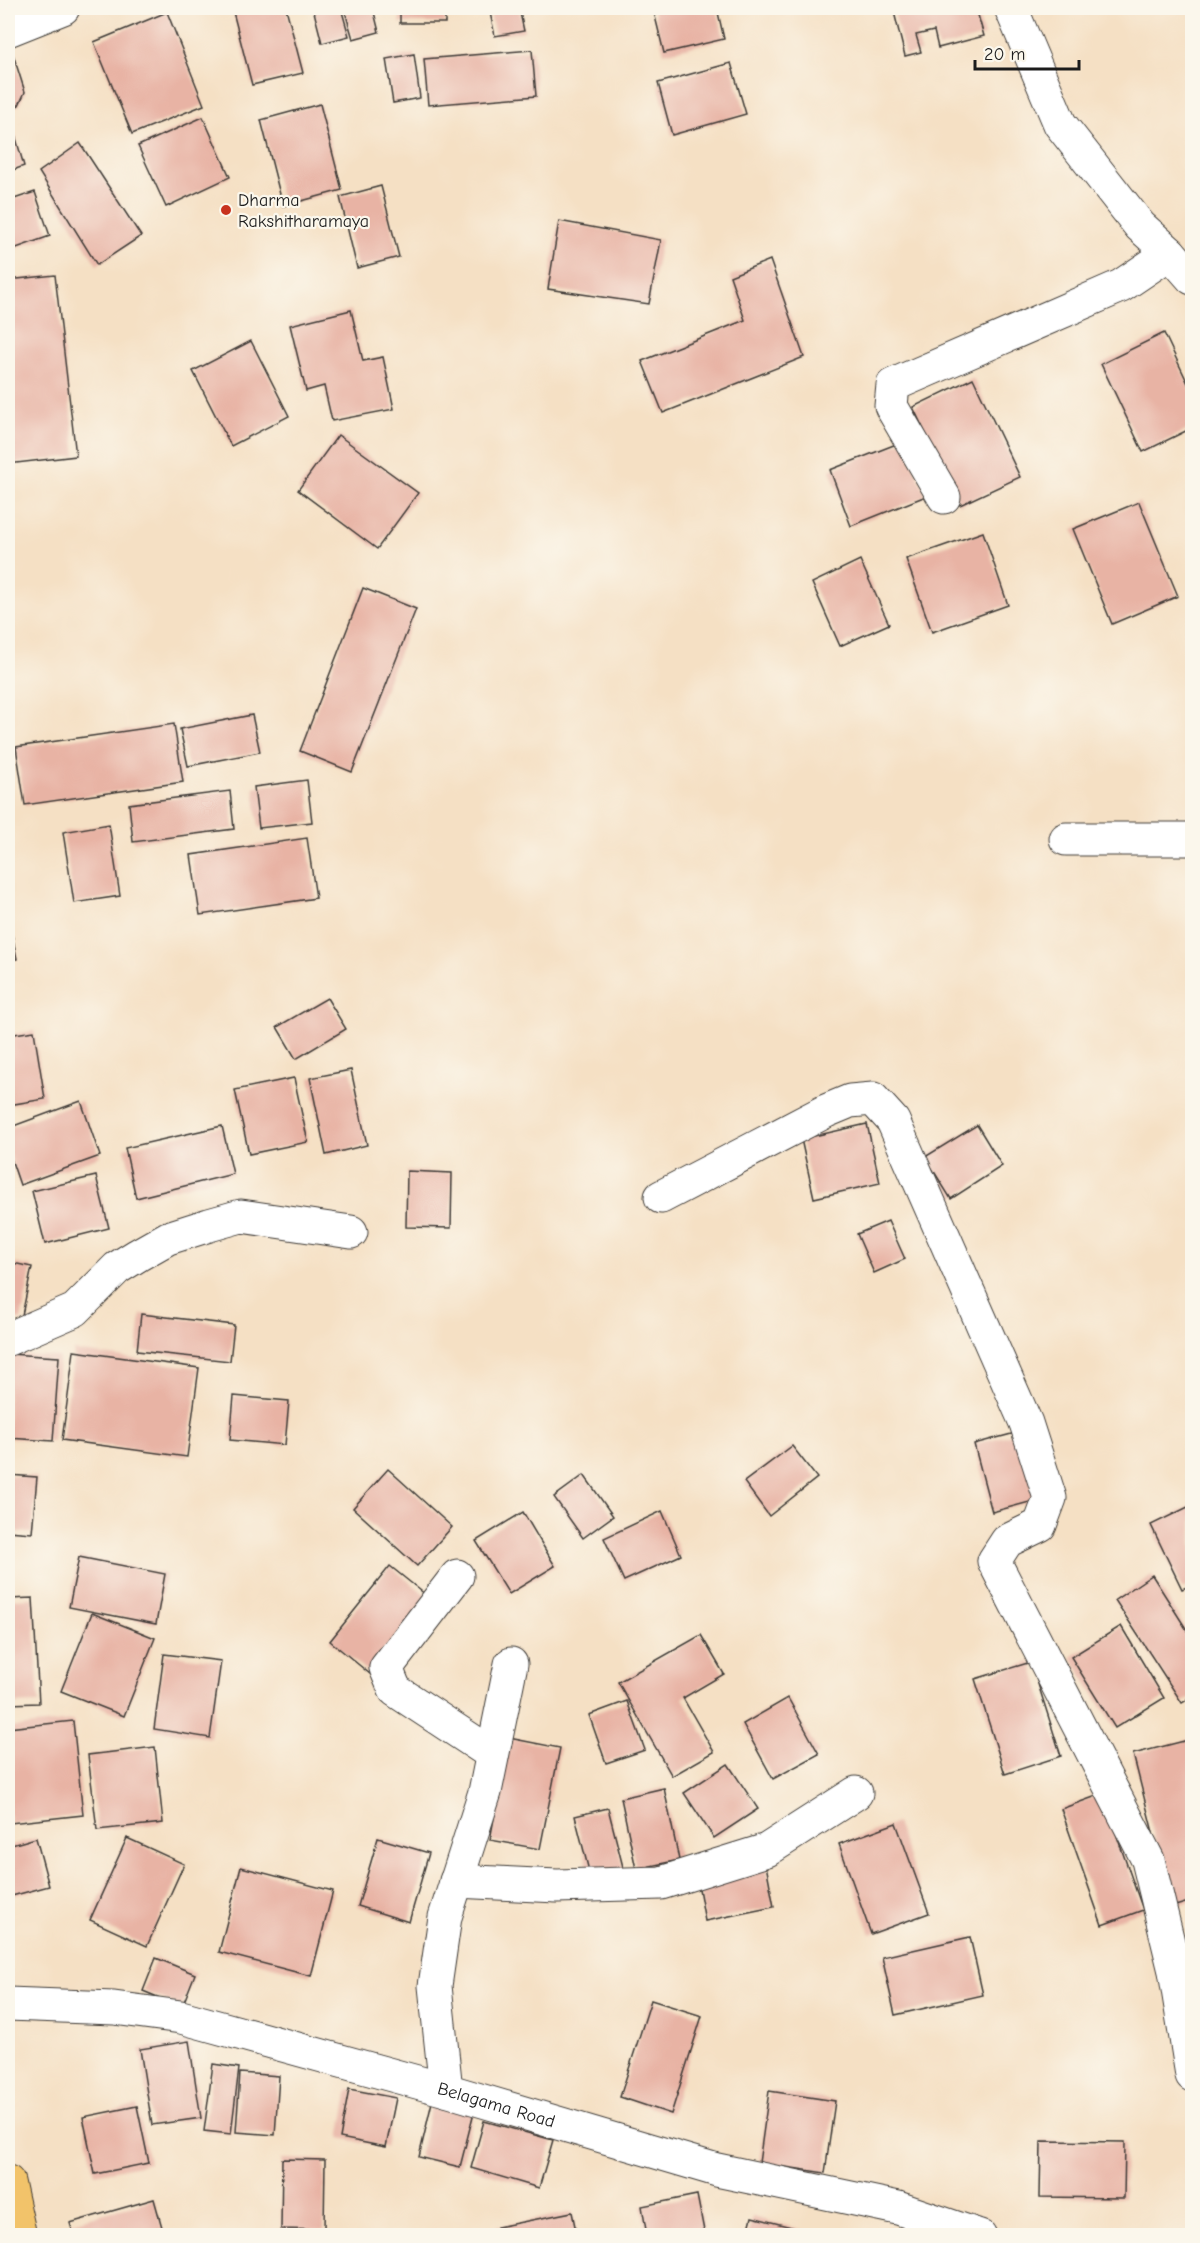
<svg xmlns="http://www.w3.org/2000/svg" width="1200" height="2243" viewBox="0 0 1200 2243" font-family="'Comic Neue',sans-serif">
<rect width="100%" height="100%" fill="#fbf7ec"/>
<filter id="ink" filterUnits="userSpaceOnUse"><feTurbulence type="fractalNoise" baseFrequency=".0167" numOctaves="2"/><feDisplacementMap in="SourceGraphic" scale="12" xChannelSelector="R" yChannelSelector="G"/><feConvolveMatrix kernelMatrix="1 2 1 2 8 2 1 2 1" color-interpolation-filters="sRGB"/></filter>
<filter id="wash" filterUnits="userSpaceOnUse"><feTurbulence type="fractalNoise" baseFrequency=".008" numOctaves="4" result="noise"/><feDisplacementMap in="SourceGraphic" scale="24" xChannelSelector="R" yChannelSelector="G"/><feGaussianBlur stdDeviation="1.35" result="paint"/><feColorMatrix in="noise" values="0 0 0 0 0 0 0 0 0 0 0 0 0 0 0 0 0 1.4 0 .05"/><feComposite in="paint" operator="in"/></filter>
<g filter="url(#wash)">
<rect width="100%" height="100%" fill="#f5e0c4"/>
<g id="blocks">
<g fill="#e8b3a4">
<polygon points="232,8 286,8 303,73 252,85"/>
<polygon points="313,8 341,8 349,36 322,43"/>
<polygon points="344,8 373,8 379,32 353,39"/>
<rect x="400" y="8" width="45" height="15"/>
<polygon points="489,8 519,8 524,31 495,36"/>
<polygon points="653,8 717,8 724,39 664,53"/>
<polygon points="914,8 976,8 984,36 938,48 934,31 916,35 921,52 905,56 894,12"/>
<polygon points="167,12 204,105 132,134 94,42"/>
<polygon points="532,50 536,96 428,105 424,59"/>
<polygon points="8,51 12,51 25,92 19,105 8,111"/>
<polygon points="414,54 420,98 393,103 386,59"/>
<polygon points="731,63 746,114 672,135 658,83"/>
<polygon points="320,104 342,190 283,206 261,120"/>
<polygon points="9,114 24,166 8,172 8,115"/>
<polygon points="203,117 230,177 166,207 138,146"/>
<polygon points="80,143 141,236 97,265 39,172"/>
<polygon points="381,186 399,257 357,268 340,197"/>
<polygon points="35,192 50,236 8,251 8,201"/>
<polygon points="559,221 661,240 649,304 548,289"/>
<polygon points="770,260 804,357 663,413 642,361 745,320 730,276"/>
<polygon points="55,275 76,456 8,464 8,280"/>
<polygon points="351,310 363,361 383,357 394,409 332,421 324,386 306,391 290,325"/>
<polygon points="1164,333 1192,392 1192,428 1143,452 1101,364"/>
<polygon points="251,341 289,416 231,446 193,371"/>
<polygon points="973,378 1020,477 960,505 913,407"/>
<polygon points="338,435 418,493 377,549 298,490"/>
<polygon points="904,441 926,496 851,526 830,470"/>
<polygon points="1139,502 1178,596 1112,624 1073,529"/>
<polygon points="983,532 1008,605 932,632 906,559"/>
<polygon points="860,560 889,624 840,646 812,583"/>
<polygon points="363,588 416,609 352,772 300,751"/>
<polygon points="252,715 260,752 188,766 180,729"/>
<polygon points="174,724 183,782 25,805 16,747"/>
<polygon points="307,780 312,822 259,828 254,787"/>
<polygon points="230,791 234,829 133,842 129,804"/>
<polygon points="109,824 120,896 74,903 63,832"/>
<polygon points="307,838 316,898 200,915 191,855"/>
<polygon points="8,914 17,959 8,961"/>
<polygon points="327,998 346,1029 296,1059 277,1027"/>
<polygon points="34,1031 45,1099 8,1105 8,1035"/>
<polygon points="351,1070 367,1145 326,1155 310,1078"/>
<polygon points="294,1078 308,1142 249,1154 235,1090"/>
<polygon points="81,1101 100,1156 20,1185 8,1150 8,1128"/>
<polygon points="867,1124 880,1183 814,1198 801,1139"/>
<polygon points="977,1125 1002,1166 951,1199 925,1157"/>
<polygon points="222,1126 233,1174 136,1198 125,1148"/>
<polygon points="407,1171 452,1173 451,1228 406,1227"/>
<polygon points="96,1176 109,1228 45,1244 32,1191"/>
<polygon points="888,1221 905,1259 874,1273 857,1234"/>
<polygon points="8,1262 32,1267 21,1320 8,1318"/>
<polygon points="141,1314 234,1325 230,1361 137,1351"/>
<polygon points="74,1351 199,1368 187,1457 62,1440"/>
<polygon points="8,1354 59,1357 53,1441 8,1438"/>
<polygon points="234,1396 289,1401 285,1445 230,1440"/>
<polygon points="1019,1432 1037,1500 992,1512 974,1444"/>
<polygon points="792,1446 817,1478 769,1516 744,1482"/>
<polygon points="388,1469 452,1527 417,1566 353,1508"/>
<polygon points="8,1475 37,1477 32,1533 8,1531"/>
<polygon points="584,1475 613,1516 583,1538 554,1497"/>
<polygon points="1192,1505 1192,1585 1182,1589 1151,1525"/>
<polygon points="662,1511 681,1555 624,1581 604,1538"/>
<polygon points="523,1512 555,1566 509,1594 476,1541"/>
<polygon points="79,1557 165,1574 156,1624 69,1607"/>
<polygon points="390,1566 431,1599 370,1674 330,1641"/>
<polygon points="1152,1575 1192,1638 1192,1697 1182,1703 1115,1600"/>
<polygon points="33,1598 39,1703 8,1704 8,1599"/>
<polygon points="92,1613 155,1638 124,1716 61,1691"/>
<polygon points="1121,1626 1164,1698 1115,1728 1071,1657"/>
<polygon points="701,1635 724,1674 683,1698 714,1752 672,1776 618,1682"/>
<polygon points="164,1654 221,1661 210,1738 154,1729"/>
<polygon points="1031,1662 1061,1756 1005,1774 975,1679"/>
<polygon points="788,1698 819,1754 773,1779 743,1724"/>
<polygon points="627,1701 645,1750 606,1763 589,1715"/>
<polygon points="73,1721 83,1815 10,1823 8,1801 8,1728"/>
<polygon points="509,1738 560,1748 540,1849 490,1840"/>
<polygon points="1192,1739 1192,1901 1172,1907 1133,1754"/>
<polygon points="155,1747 163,1823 97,1830 88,1755"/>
<polygon points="728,1764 758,1809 714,1838 684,1793"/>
<polygon points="664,1788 679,1860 636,1869 621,1798"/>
<polygon points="1102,1794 1143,1910 1102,1925 1061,1809"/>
<polygon points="608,1808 624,1871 591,1879 575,1816"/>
<polygon points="896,1823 929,1913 871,1934 839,1844"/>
<polygon points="36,1838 49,1886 8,1897 8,1846"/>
<polygon points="127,1838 184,1864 147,1946 90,1920"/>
<polygon points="378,1838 429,1853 409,1922 358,1906"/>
<polygon points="766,1865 774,1907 705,1921 697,1878"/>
<polygon points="241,1867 333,1891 311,1976 219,1952"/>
<polygon points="970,1937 983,1995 895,2015 882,1957"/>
<polygon points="156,1958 195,1974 182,2007 143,1991"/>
<polygon points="651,2000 702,2016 671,2114 620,2097"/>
<polygon points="189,2041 201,2118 152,2125 140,2049"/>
<polygon points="213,2064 239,2068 231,2134 204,2131"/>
<polygon points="240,2073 279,2076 275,2135 236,2132"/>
<polygon points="349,2089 396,2098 386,2147 340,2138"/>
<polygon points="769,2091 835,2101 825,2173 759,2163"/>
<polygon points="432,2102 474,2112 460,2167 419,2157"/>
<polygon points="137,2106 149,2163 95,2174 83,2117"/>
<polygon points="484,2121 553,2140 539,2188 471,2168"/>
<polygon points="1041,2141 1125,2142 1124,2198 1040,2197"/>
<polygon points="282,2159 325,2160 324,2230 281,2229"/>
<polygon points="697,2195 705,2236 647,2236 642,2206"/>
<polygon points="154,2199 163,2231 146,2236 74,2236 70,2223"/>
<polygon points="572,2212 577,2236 498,2236 497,2227"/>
<polygon points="752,2217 807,2231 806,2236 747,2236"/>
</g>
</g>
</g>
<g filter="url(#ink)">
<use href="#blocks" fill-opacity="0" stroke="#3d3935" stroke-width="1.5"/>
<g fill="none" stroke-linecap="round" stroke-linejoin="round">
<g stroke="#3d3935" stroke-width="35">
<g id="minor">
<polyline points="1011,8 1060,124 1140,226 1170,253 1192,278"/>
<polyline points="8,30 63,8"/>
<polyline points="944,497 891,406 893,385 1121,286 1170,253"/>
<polyline points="1066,839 1192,839"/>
<polyline points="661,1197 826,1111 850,1101 873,1099 893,1121 1026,1423 1050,1498 1040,1525 1007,1541 994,1561 1148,1860 1175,1971 1192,2075"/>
<polyline points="8,1339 75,1310 117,1268 138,1255 168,1238 209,1225 241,1216 351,1232"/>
<polyline points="457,1576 386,1668 395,1690 492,1754"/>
<polyline points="456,1881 557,1886 661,1883 767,1850 856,1793"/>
<path id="s1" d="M8 2004 114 2008 181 2017 446 2090 717 2170 898 2208 980 2236"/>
<polyline points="446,2090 435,1986 445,1917 485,1792 511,1664"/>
</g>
</g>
<g stroke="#3d3935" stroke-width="35">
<polyline id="major" points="8,2182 20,2236"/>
</g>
<use href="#minor" stroke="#fff" stroke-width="33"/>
<use href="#major" stroke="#f2c36a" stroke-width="33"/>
</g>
</g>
<circle fill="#c8321e" stroke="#fbf7ec" stroke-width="2" cx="226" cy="210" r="6"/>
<g text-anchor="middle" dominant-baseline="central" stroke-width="4.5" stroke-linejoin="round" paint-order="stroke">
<g font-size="18" fill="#1c1c1c" stroke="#fbf7ec" text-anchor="start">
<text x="238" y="200">Dharma<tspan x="238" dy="21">Rakshitharamaya</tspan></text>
</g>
<g font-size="18" fill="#1c1c1c" stroke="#fbf7ec">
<text stroke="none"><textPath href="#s1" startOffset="501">Belagama Road</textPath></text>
</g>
</g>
<rect width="1200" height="2243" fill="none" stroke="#fbf7ec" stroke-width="30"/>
<path d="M975 60v9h104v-9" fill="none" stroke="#1c1c1c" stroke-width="3"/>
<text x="984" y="60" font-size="18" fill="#1c1c1c" stroke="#fbf7ec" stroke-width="4.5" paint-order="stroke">20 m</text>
</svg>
